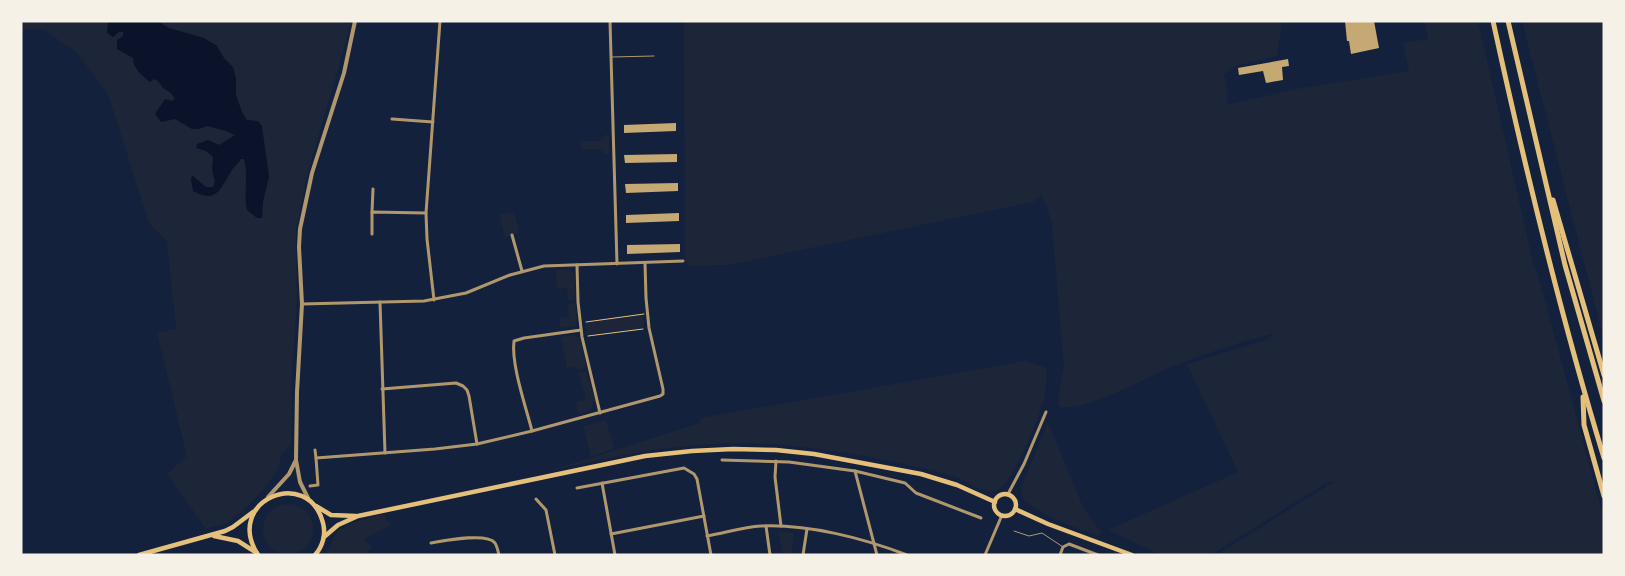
<svg xmlns="http://www.w3.org/2000/svg" width="1625" height="576" viewBox="0 0 1625 576" font-family="'PT Sans',sans-serif">
<rect width="100%" height="100%" fill="#14213d"/>
<g fill="#1d2539">
<polygon points="21,21 337,21 351,24 308,172 296,229 297,303 292,371 291,445 282,453 277,471 263,490 247,507 227,523 206,529 167,474 187,456 157,333 176,329 167,241 149,223 108,94 78,54 45,30 29,29 21,31"/>
<path d="M684 21H1282L1277 56 1235 66 1224 75 1228 93 1226 105 1296 89 1409 71 1403 43 1428 39 1425 21H1478L1534 267H1536L1604 519V555H1216L1335 481 1326 483 1211 555H1161L1108 530 1238 472 1187 364 1266 340 1275 333C1239 342 1201 355 1166 369 1139 381 1087 411 1059 407V393L1064 366 1052 223 1042 195 1033 202 728 265 687 266 685 257Z"/>
<polygon points="1522,21 1604,21 1604,340"/>
<polygon points="607,134 609,136 609,152 607,155 599,149 581,149 580,141 599,141"/>
<polygon points="514,213 519,233 505,237 499,214"/>
<polygon points="556,270 571,270 575,275 575,300 568,300 567,288 557,289"/>
<polygon points="574,303 576,306 577,322 575,326 560,328 559,318 569,317 568,304"/>
<polygon points="643,315 644,328 586,335 585,323"/>
<polygon points="575,335 580,339 586,366 584,368 578,370 577,366 567,368 561,337"/>
<path d="M1025 361 1047 368C1046 377 1046 386 1045 395 1041 413 1014 481 999 489 987 496 972 484 961 479 938 470 908 465 884 460 827 449 769 440 711 444 653 447 596 461 539 473L574 463 700 423V418Z"/>
<polygon points="586,372 595,401 593,402 590,411 579,414 576,402 586,399 579,373"/>
<polygon points="606,420 614,448 591,457 583,426"/>
<path d="M1048 422 1083 507 1101 532 1099 536C1072 526 1045 518 1023 499L1021 488Z"/>
<circle cx="288" cy="529" r="25"/>
<polygon points="383,514 391,525 364,539 372,547 367,553 369,555 325,555 338,530 355,522"/>
<polygon points="778,531 794,533 791,555 783,555"/>
</g>
<path fill="#0b132b" d="M108 21H157L169 28 204 38 217 46 224 58 233 67 236 78V95L242 112 247 120 258 121 262 126 269 177 263 202 262 218H257L247 210C243 192 249 176 244 159H241C238 164 233 167 231 172 221 187 217 205 193 191L191 180 192 175 206 187H213L215 181 212 170 213 157 206 151 196 148 197 144 208 140 219 145 235 135 226 131 207 126 199 129H192L175 119 161 122 155 114 165 99 172 101 175 99 171 93 163 88 158 81 154 79 150 82C142 75 133 69 133 58L117 49V40L123 36V32H119L113 37 107 33Z"/>
<g fill="#c6a872">
<polygon points="1345,21 1374,21 1379,48 1351,54 1349,41 1347,41"/>
<polygon points="1288,59 1289,66 1282,67 1283,80 1266,83 1263,71 1239,75 1238,68"/>
<polygon points="676,123 676,131 624,133 624,125"/>
<polygon points="677,154 677,162 625,163 624,155"/>
<polygon points="678,183 678,191 626,193 625,184"/>
<polygon points="679,213 679,221 626,223 626,215"/>
<polygon points="680,244 680,252 627,254 627,245"/>
</g>
<g fill="none" stroke-linecap="round" stroke-linejoin="round">
<g stroke="#e5c07b" stroke-width="1">
<polyline points="586,322 644,314"/>
<polyline points="588,336 643,329"/>
</g>
<g stroke="#b1986c" stroke-width="1">
<polyline points="612,57 654,56"/>
<polyline points="1014,531 1029,536 1042,533 1063,547"/>
</g>
<g stroke="#b1986c" stroke-width="3">
<polyline points="610,21 617,264"/>
<polyline points="392,119 433,122"/>
<polyline points="372,212 373,189"/>
<polyline points="372,234 372,212 426,213"/>
<polyline points="512,235 522,271"/>
<polyline points="577,265 578,302 582,337 600,413"/>
<polyline points="434,300 427,239 426,213 440,21"/>
<polyline points="380,302 385,453"/>
<polyline points="302,304 424,301 466,293 510,275 544,266 683,261"/>
<polyline points="382,389 456,383 463,386 467,390 469,396 477,444"/>
<path d="M532 431C526 407 511 365 514 341L524 338 581 330"/>
<polyline points="315,450 316,458 435,449 477,444 532,431 660,396 663,394 663,389 649,328 646,298 645,263"/>
<polyline points="722,460 789,462 855,471 877,555"/>
<polyline points="776,461 775,477 781,526"/>
<polyline points="855,471 905,483 916,493 981,518"/>
<polyline points="602,483 615,555"/>
<polyline points="310,486 318,485 316,458"/>
<polyline points="577,488 684,468 694,474 697,479 711,555"/>
<polyline points="1008,494 1024,464 1046,412"/>
<polyline points="536,499 546,510 555,555"/>
<polyline points="766,526 770,555"/>
<polyline points="611,534 704,516"/>
<path d="M707 536C725 533 743 527 761 526 808 524 863 538 907 555"/>
<path d="M431 543C443 541 487 532 495 543 497 546 498 551 499 555"/>
<polyline points="803,555 807,529"/>
<polyline points="985,555 1002,515"/>
<polyline points="1060,555 1063,547 1069,544 1098,555"/>
</g>
<g stroke="#b1986c" stroke-width="4">
<polyline points="268,497 289,474 296,460"/>
<polyline points="308,498 300,482 296,460 297,392 302,304 299,247 300,229 312,173 344,73 355,21"/>
</g>
<g stroke="#e5c07b" stroke-width="4.5">
<circle cx="1005" cy="505" r="11"/>
<polyline points="316,506 331,515 356,516"/>
<polyline points="1015,509 1048,524 1132,555"/>
<polyline points="214,536 238,541 257,553"/>
<polyline points="324,537 338,525 358,516 645,456 692,451 733,449 776,450 814,454 921,474 957,485 995,502"/>
<polyline points="139,555 225,531 233,527 253,512"/>
<path d="M258 555C223 501 308 465 323 523 326 534 323 546 315 555"/>
</g>
<g stroke="#e5c07b" stroke-width="5">
<path d="M1493 21C1525 168 1560 314 1604 458"/>
<polyline points="1508,21 1565,265 1604,401"/>
<polyline points="1553,200 1604,375"/>
<polyline points="1583,397 1584,425 1604,496"/>
</g>
</g>
<rect width="1625" height="576" fill="none" stroke="#f6f1e7" stroke-width="45"/>
</svg>
